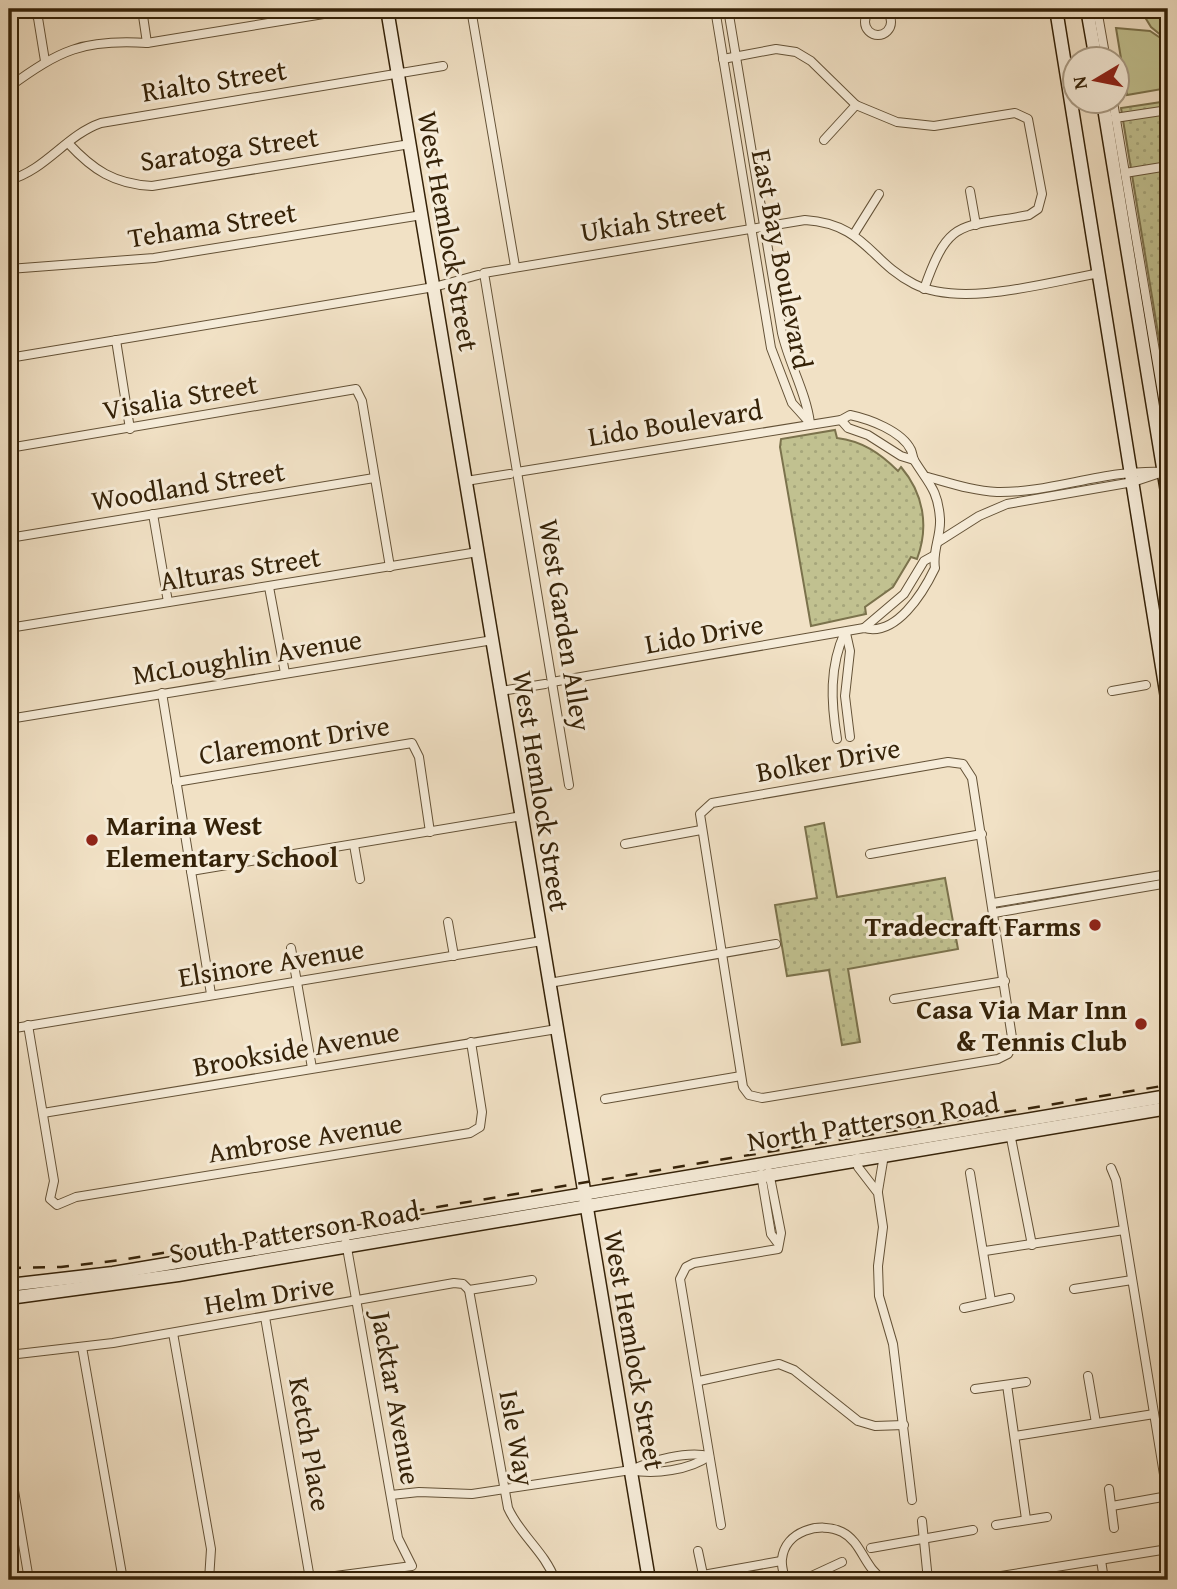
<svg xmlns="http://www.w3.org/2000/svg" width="1177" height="1589" viewBox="0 0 1177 1589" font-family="'Gentium Book Plus',serif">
<defs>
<pattern id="grass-dots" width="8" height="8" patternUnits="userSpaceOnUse" patternTransform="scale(1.75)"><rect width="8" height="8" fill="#c1c190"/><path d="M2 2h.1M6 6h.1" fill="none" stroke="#a6a67b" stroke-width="1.8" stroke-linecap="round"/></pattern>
</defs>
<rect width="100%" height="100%" fill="#f1e1c5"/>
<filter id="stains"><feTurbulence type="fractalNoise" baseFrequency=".00286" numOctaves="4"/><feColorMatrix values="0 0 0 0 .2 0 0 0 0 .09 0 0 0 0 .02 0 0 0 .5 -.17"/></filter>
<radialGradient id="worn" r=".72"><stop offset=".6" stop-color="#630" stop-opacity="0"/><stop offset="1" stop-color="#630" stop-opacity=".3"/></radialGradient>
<g fill="url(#grass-dots)" stroke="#7b724c" stroke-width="2">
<polygon points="1168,101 1168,394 1121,108"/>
<path d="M835 430 837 438C862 441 880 453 898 471L901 467C924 494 929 527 917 559L911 557 893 587 865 607 866 614 811 626 780 447 781 439Z"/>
<polygon points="824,823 837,897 945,878 958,949 848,969 860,1042 842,1045 829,970 787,976 775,905 817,898 805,827"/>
</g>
<g fill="#c1c190" stroke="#7b724c" stroke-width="2">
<polygon points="1140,9 1168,9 1168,41 1151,27"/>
<polygon points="1116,28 1150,31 1168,43 1168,88 1127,95"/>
</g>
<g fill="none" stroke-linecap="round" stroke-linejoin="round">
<g stroke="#645237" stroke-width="10">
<g id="street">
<polyline points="32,9 38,18 45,61"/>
<polyline points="142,9 147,43"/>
<polyline points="471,9 515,266"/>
<polyline points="715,9 771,348 792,403 810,423"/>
<path d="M728 9 782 333C789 364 806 392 810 423"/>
<polyline points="1097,9 1106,60"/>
<circle cx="878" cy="22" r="13"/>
<path d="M723 59 776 49 796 52 811 61 856 105 897 122 934 126 1015 113 1028 119 1042 194 1038 209 1029 215C960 228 949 217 924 289"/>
<path d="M9 87C60 50 83 39 147 43L354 9"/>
<polyline points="1113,102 1168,428"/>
<polyline points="1115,118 1168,110"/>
<polyline points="824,140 856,105"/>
<path d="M68 143C93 170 114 184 152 186L410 144"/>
<polyline points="1125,173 1168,166"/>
<path d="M9 180C46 170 66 135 101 123L443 66"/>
<polyline points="970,191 976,225"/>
<polyline points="854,234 879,194"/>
<polyline points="9,269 154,258 422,215"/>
<polyline points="116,340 130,429"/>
<polyline points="9,358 434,287 478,275"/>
<polyline points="841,420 848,428 868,435 901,456 914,460"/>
<polyline points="9,448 356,389 362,401 390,567"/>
<path d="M517 472 841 420 850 415C869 419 902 431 911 450 912 452 913 458 914 460 928 483 938 489 940 519 941 537 932 551 935 568 923 593 896 637 864 628L552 682"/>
<path d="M928 477C950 483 973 491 997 492 1052 493 1105 469 1164 472"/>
<polyline points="466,481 510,474"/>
<polyline points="153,514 168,602"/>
<polyline points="9,538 374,478"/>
<polyline points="938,542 979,516 1007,504 1133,482 1160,473"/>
<polyline points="269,587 285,673"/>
<polyline points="9,628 478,552"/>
<polyline points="864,628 904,594 924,561 933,556"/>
<polyline points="846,633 850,651 845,696 850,737"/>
<polyline points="501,691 545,684"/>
<polyline points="1112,691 1146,685"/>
<polyline points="162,693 211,994"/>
<polyline points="9,719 493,640"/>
<path d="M837 739C831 702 829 667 845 632"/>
<polygon points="948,762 963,764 972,778 1013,1044 1008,1054 998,1059 762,1098 749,1095 743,1087 700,814 712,803"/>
<polyline points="176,782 412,743 419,757 430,832"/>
<path d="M569 785 484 273 805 220C865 224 869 261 914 284 961 308 1049 282 1100 273"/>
<polyline points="625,844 701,830"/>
<polyline points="354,845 360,879"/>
<polyline points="870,854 982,834"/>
<polyline points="191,871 522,816"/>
<polyline points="993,903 1168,874"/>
<polyline points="994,913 1168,883"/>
<polyline points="448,922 454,956"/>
<polyline points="291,948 312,1068"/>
<polyline points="549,983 776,944"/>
<polyline points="894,999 1005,981"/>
<polyline points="28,1025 54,1181 50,1199 57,1205 76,1197 470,1133 480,1127 482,1112 471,1042"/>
<polyline points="9,1029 542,941"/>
<polyline points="605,1099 741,1076"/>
<polyline points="43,1113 557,1029"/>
<polyline points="1010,1133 1032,1245"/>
<polyline points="857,1158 858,1167 878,1193 883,1227 878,1266 879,1296 893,1344 912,1500"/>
<polyline points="1111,1168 1116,1180 1168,1499"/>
<polyline points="970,1173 991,1301"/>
<polyline points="761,1174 771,1234 777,1242"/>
<polyline points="878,1191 884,1155"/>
<polyline points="985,1251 1124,1230"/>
<polyline points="1074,1289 1132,1280"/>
<path d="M469 1290 508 1508C520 1535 545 1552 555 1580"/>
<polyline points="964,1308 1010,1298"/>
<polyline points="265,1317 310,1579"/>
<polyline points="173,1333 211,1549 209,1580"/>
<polyline points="82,1347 123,1580"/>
<polyline points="9,1355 113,1343 454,1283 463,1284 469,1290 532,1280"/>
<polyline points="1088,1376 1096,1423"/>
<polyline points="699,1381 779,1364 794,1370 858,1421 875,1426 904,1425"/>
<polyline points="1007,1385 1026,1519"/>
<polyline points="975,1389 1026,1382"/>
<polyline points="1015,1436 1154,1414"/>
<polyline points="9,1461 29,1580"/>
<path d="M631 1470C654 1475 690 1470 709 1456"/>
<polyline points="1109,1489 1114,1528"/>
<path d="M391 1495 419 1492 472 1494 631 1470C653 1460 686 1451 709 1456"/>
<polyline points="1112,1506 1168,1496"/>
<polyline points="922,1521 928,1580"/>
<polyline points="721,1525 680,1279 686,1267 694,1263 778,1249 781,1233 769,1172"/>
<polyline points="996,1525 1047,1517"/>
<polyline points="871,1548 973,1530"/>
<polyline points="698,1551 704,1579"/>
<polyline points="1101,1560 1104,1580"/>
<polyline points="703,1575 781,1561"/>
<polyline points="305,1580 412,1566 398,1538 346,1242"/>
<path d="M785 1580C784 1574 781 1566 782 1559 785 1531 820 1521 842 1532 862 1542 864 1568 884 1580"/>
<polyline points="803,1580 842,1562"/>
<polyline points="976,1580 1168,1549"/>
</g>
</g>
<g stroke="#352208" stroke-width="15">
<g id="secondary">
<polyline points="387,9 649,1580"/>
<polyline points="1056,9 1168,704"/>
<polyline points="1087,9 1096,60"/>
<polyline points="1103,102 1168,498"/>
<polyline points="9,1285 113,1273 1168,1096"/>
<polyline points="9,1298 178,1275 1168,1108"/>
</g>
</g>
<use href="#street" stroke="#f6ecd9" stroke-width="8"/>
<use href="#secondary" stroke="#f6ecd9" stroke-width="12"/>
<polyline stroke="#352208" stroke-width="2.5" stroke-dasharray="12 12" stroke-linecap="butt" points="9,1268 61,1267 121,1260 1168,1085"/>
</g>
<g fill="#8f2418" stroke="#f6ecd9" stroke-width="2.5">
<circle cx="92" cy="840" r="7"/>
<circle cx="1095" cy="925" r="7"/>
<circle cx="1141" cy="1024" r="7"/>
</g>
<g text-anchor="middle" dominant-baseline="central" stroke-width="6" stroke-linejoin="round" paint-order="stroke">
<g font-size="28" fill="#352208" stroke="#f6ecd9">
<text transform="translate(214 80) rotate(-9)">Rialto Street</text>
<text transform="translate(229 148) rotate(-8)">Saratoga Street</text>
<text transform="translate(653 220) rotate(-9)">Ukiah Street</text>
<text transform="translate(212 224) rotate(-9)">Tehama Street</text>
<text transform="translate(449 231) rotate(80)">West Hemlock Street</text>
<text transform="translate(783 259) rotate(79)">East Bay Boulevard</text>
<text transform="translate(180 396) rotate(-10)">Visalia Street</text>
<text transform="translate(675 422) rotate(-9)">Lido Boulevard</text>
<text transform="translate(188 485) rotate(-9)">Woodland Street</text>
<text transform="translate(240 568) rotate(-9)">Alturas Street</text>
<text transform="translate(566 625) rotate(81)">West Garden Alley</text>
<text transform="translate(704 633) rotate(-10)">Lido Drive</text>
<text transform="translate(247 656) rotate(-9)">McLoughlin Avenue</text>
<text transform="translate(294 739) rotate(-9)">Claremont Drive</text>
<text transform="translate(828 759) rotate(-10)">Bolker Drive</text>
<text transform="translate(542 791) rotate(81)">West Hemlock Street</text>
<text transform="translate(271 962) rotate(-9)">Elsinore Avenue</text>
<text transform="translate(296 1048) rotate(-10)">Brookside Avenue</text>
<text transform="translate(873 1121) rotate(-9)">North Patterson Road</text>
<text transform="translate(305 1137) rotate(-9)">Ambrose Avenue</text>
<text transform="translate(294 1231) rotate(-10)">South Patterson Road</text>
<text transform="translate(269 1294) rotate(-9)">Helm Drive</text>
<text transform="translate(635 1350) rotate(80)">West Hemlock Street</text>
<text transform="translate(397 1398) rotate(80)">Jacktar Avenue</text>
<text transform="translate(518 1438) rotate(80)">Isle Way</text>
<text transform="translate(311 1444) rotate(80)">Ketch Place</text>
</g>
<g font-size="28" font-weight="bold" fill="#352208" stroke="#f6ecd9" text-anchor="end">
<text x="106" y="824" text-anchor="start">Marina West<tspan x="106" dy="32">Elementary School</tspan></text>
<text x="1081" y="925">Tradecraft Farms</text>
<text x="1127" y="1008">Casa Via Mar Inn<tspan x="1127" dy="32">&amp; Tennis Club</tspan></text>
</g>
</g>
<rect width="1177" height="1589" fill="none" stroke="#f1e1c5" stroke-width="35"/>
<rect x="10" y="10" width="1156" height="1568" fill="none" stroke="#352208" stroke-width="3.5"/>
<rect x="18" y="18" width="1142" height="1554" fill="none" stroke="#352208" stroke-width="2"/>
<g transform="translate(1096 80) rotate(260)"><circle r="33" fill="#f6ecd9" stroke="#a99b85" stroke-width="2"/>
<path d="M0-5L12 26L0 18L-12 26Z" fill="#8f2418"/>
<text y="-10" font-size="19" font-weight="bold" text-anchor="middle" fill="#352208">N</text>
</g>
<rect width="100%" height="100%" filter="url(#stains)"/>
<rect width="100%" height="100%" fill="url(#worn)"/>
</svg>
